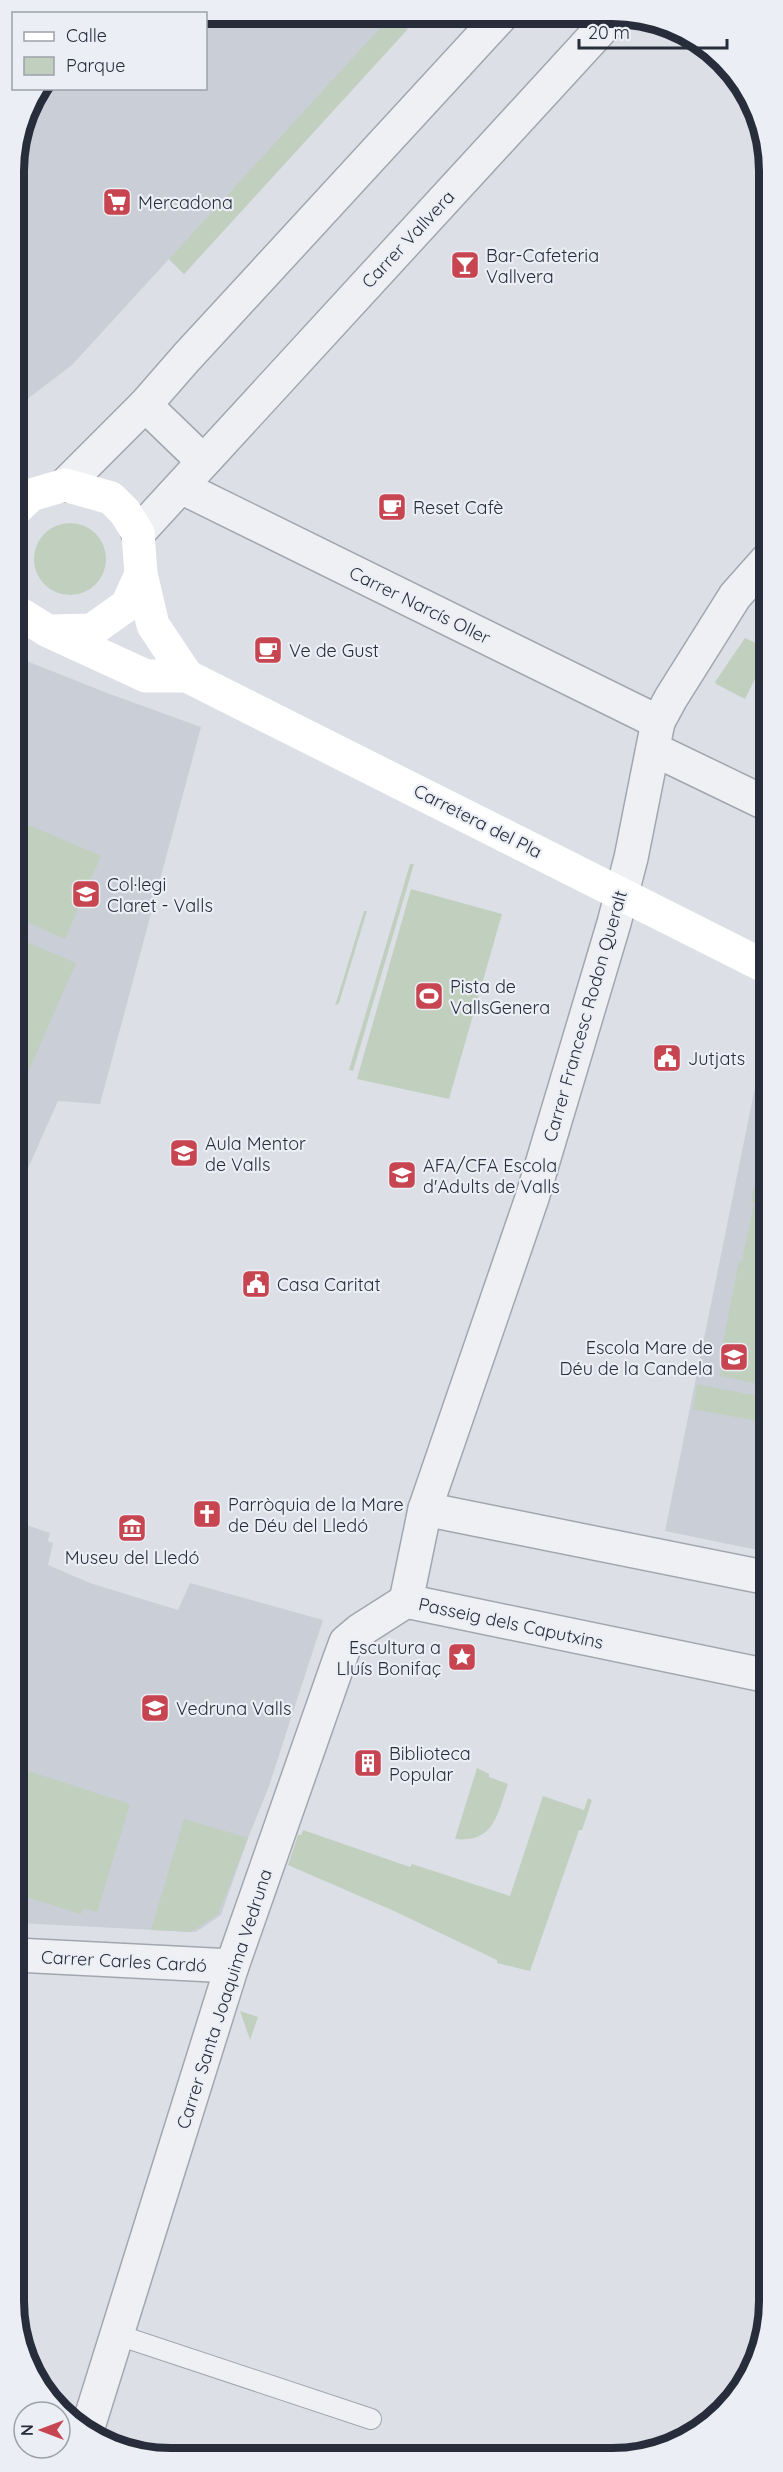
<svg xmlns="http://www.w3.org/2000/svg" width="783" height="2472" viewBox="0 0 783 2472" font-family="Quicksand,sans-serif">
<rect width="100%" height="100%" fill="#dcdfe6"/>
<g fill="#caced7">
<polygon points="206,14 420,15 184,274 169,259 72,365 22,403 14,392 14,160 30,102 40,89 206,88"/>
<polygon points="14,656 107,693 201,727 100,1104 58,1101 15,1197"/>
<polygon points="768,1023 768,1552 665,1531"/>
<polygon points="15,1521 50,1533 48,1541 53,1543 48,1565 90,1583 178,1610 190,1583 323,1620 268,1789 248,1838 221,1915 196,1932 16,1923"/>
</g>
<g fill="#c1cfbe">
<polygon points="391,16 407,30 184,274 169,259"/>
<circle cx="70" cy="559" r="36"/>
<polygon points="745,638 767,648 767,655 745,699 716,684 715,682"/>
<polygon points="15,819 101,856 65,939 15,917"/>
<polygon points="410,864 414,864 353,1071 349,1070"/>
<polygon points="411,889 502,914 449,1099 357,1079"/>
<polygon points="364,911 367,911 339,1003 335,1006"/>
<polygon points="15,937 76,963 15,1102"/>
<polygon points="768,1118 768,1386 720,1376 725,1349 722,1348 739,1261 742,1261 754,1203 751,1202"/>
<polygon points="697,1384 768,1398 768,1423 693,1409"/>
<polygon points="16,1767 130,1804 97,1912 83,1908 81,1914 16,1894"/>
<path d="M477 1768 489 1774V1777L508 1784C497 1815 494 1843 455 1839Z"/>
<polygon points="543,1796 584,1810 588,1798 592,1800 582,1830 579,1830 530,1971 497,1963 497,1960 394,1911 288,1865 298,1835 301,1835 303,1830 410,1867 412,1864 510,1896"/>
<polygon points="184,1819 248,1838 218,1914 191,1932 151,1930"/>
<polygon points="240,2011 258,2017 250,2040"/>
</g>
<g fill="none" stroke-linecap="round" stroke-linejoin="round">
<g stroke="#a2a6af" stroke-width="22">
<polyline id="service" points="118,2335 371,2419"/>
</g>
<g stroke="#a2a6af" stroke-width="36">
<g id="minor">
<polyline points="181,487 658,722"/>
<polyline points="653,749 767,804"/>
<polyline points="425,1509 532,1198 614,923 631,858 658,722 671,698 735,596 767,560"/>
<polyline points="16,1955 232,1966"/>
<polyline points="88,2427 232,1966 339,1661 346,1642 359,1631 406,1601"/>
</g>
</g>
<g stroke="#a2a6af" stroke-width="36">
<g id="tertiary">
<polyline points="145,405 203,461"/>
<polyline points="65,485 145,405 186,358 501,16"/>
<polyline points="138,533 613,16"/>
<polyline points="768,1578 425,1509 406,1601 768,1676"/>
</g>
</g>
<use href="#service" stroke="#eff0f4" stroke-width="20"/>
<use href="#minor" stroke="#eff0f4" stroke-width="33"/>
<use href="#tertiary" stroke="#eff0f4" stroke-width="33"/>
<g stroke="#fff" stroke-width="33">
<polyline points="14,511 31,495 65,485 111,498 125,512 138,533 141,574 127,605 92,630 53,631"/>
<polyline points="141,574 153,625 187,676"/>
<polyline points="14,610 48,631 146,676 187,676 768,968"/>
</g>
</g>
<defs>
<g id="supermarket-square" transform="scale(1.5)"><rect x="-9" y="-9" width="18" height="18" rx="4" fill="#c74550" stroke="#ebeef4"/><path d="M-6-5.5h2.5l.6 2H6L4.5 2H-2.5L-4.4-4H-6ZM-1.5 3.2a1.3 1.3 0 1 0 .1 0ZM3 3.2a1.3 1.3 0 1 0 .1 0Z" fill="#fff"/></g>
<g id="bar-square" transform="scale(1.5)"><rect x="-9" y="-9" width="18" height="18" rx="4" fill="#c74550" stroke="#ebeef4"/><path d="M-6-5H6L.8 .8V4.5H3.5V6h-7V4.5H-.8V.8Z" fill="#fff"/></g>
<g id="cafe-square" transform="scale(1.5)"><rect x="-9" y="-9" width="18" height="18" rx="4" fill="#c74550" stroke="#ebeef4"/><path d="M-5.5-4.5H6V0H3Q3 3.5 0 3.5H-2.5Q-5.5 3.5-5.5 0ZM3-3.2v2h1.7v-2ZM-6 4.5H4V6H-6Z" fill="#fff"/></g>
<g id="school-square" transform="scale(1.5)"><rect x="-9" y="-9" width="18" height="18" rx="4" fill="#c74550" stroke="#ebeef4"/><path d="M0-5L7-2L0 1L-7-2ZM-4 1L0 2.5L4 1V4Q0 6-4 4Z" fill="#fff"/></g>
<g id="stadium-square" transform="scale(1.5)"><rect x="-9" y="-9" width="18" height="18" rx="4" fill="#c74550" stroke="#ebeef4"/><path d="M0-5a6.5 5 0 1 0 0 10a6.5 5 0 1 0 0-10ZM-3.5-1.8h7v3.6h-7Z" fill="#fff"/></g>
<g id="civic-square" transform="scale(1.5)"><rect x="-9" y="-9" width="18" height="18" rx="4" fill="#c74550" stroke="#ebeef4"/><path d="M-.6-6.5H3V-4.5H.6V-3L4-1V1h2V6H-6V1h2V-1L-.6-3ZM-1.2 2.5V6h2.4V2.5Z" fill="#fff"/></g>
<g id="university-square" transform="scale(1.5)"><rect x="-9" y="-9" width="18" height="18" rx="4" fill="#c74550" stroke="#ebeef4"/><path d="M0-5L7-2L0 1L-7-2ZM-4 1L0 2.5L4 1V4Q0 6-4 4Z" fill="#fff"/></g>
<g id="church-square" transform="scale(1.5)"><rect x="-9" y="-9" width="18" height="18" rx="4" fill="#c74550" stroke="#ebeef4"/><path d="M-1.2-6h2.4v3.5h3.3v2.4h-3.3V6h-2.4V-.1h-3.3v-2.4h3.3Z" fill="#fff"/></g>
<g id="museum-square" transform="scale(1.5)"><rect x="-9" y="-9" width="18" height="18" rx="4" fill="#c74550" stroke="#ebeef4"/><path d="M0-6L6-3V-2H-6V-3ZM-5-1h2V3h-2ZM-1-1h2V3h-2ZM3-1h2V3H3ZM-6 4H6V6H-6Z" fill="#fff"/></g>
<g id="sight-square" transform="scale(1.5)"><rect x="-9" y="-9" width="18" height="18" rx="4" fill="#c74550" stroke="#ebeef4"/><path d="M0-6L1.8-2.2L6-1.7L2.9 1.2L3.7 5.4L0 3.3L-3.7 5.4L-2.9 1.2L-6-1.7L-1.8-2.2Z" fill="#fff"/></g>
<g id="building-square" transform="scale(1.5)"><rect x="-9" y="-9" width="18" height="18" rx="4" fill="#c74550" stroke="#ebeef4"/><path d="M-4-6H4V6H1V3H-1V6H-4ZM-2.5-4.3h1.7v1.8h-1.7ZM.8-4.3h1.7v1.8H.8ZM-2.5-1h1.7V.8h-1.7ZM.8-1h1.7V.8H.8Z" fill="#fff"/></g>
</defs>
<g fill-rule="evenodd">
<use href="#supermarket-square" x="117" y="202"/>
<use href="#bar-square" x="465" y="265"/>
<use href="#cafe-square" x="392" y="507"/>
<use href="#cafe-square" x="268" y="650"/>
<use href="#school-square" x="86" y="894"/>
<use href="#stadium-square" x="429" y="996"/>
<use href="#civic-square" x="667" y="1058"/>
<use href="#university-square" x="184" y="1153"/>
<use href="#university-square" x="402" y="1175"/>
<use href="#civic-square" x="256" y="1284"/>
<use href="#school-square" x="734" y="1357"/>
<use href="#church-square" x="207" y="1514"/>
<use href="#museum-square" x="132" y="1528"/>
<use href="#sight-square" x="462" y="1657"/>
<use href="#school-square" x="155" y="1708"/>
<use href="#building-square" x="368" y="1763"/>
</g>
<g text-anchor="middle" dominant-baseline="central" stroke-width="4.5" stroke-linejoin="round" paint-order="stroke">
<g font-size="18" fill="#272d3b" stroke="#ebeef4" text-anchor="start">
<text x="138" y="202">Mercadona</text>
<text x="486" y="255">Bar-Cafeteria<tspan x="486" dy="21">Vallvera</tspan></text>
<text x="413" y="507">Reset Cafè</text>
<text x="289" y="650">Ve de Gust</text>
<text x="107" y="884">Col·legi<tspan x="107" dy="21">Claret - Valls</tspan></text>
<text x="450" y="986">Pista de<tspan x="450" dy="21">VallsGenera</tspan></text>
<text x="688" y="1058">Jutjats</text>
<text x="205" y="1143">Aula Mentor<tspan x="205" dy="21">de Valls</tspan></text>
<text x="423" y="1165">AFA/CFA Escola<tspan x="423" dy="21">d'Adults de Valls</tspan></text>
<text x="277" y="1284">Casa Caritat</text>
<text x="713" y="1347" text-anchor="end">Escola Mare de<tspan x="713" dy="21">Déu de la Candela</tspan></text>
<text x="228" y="1504">Parròquia de la Mare<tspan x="228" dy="21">de Déu del Lledó</tspan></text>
<text x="132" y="1557" text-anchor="middle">Museu del Lledó</text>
<text x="441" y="1647" text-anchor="end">Escultura a<tspan x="441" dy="21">Lluís Bonifaç</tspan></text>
<text x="176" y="1708">Vedruna Valls</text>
<text x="389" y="1753">Biblioteca<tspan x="389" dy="21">Popular</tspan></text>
</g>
<g font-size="18" fill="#272d3b" stroke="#ebeef4">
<text transform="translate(408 239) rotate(-47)">Carrer Vallvera</text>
<text transform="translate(420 605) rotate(26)">Carrer Narcís Oller</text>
<text transform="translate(478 821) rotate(27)">Carretera del Pla</text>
<text transform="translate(585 1016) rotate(-74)">Carrer Francesc Rodon Queralt</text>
<text transform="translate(511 1623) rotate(12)">Passeig dels Caputxins</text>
<text transform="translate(124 1961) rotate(3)">Carrer Carles Cardó</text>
<text transform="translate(224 1999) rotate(-72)">Carrer Santa Joaquima Vedruna</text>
</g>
</g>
<path d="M0 0H783V2472H0ZM171 24H612A147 147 0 0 1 759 171V2301A147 147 0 0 1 612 2448H171A147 147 0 0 1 24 2301V171A147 147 0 0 1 171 24Z" fill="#ebeef4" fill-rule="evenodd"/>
<path fill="none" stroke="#272d3b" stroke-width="8" d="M171 24H612A147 147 0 0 1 759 171V2301A147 147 0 0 1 612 2448H171A147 147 0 0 1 24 2301V171A147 147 0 0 1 171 24Z"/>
<rect x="12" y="12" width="195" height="78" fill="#ebeef4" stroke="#9da1aa" stroke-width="1.5"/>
<rect x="24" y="32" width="30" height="9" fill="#ffffff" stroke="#9da1aa" stroke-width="1.5"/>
<text x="66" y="42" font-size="18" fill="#272d3b">Calle</text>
<rect x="24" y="57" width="30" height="18" fill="#c1cfbe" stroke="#9da1aa" stroke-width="1.5"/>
<text x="66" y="72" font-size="18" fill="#272d3b">Parque</text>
<g transform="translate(42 2430) rotate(270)"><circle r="28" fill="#ebeef4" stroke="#9da1aa" stroke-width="1.5"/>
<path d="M0-4.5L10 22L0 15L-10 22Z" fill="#c74550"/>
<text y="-9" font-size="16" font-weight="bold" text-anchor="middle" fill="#272d3b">N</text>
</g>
<path d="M579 39v9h148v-9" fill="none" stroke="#272d3b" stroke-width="3"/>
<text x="588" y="39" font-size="18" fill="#272d3b" stroke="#ebeef4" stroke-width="4.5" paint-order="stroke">20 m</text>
</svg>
